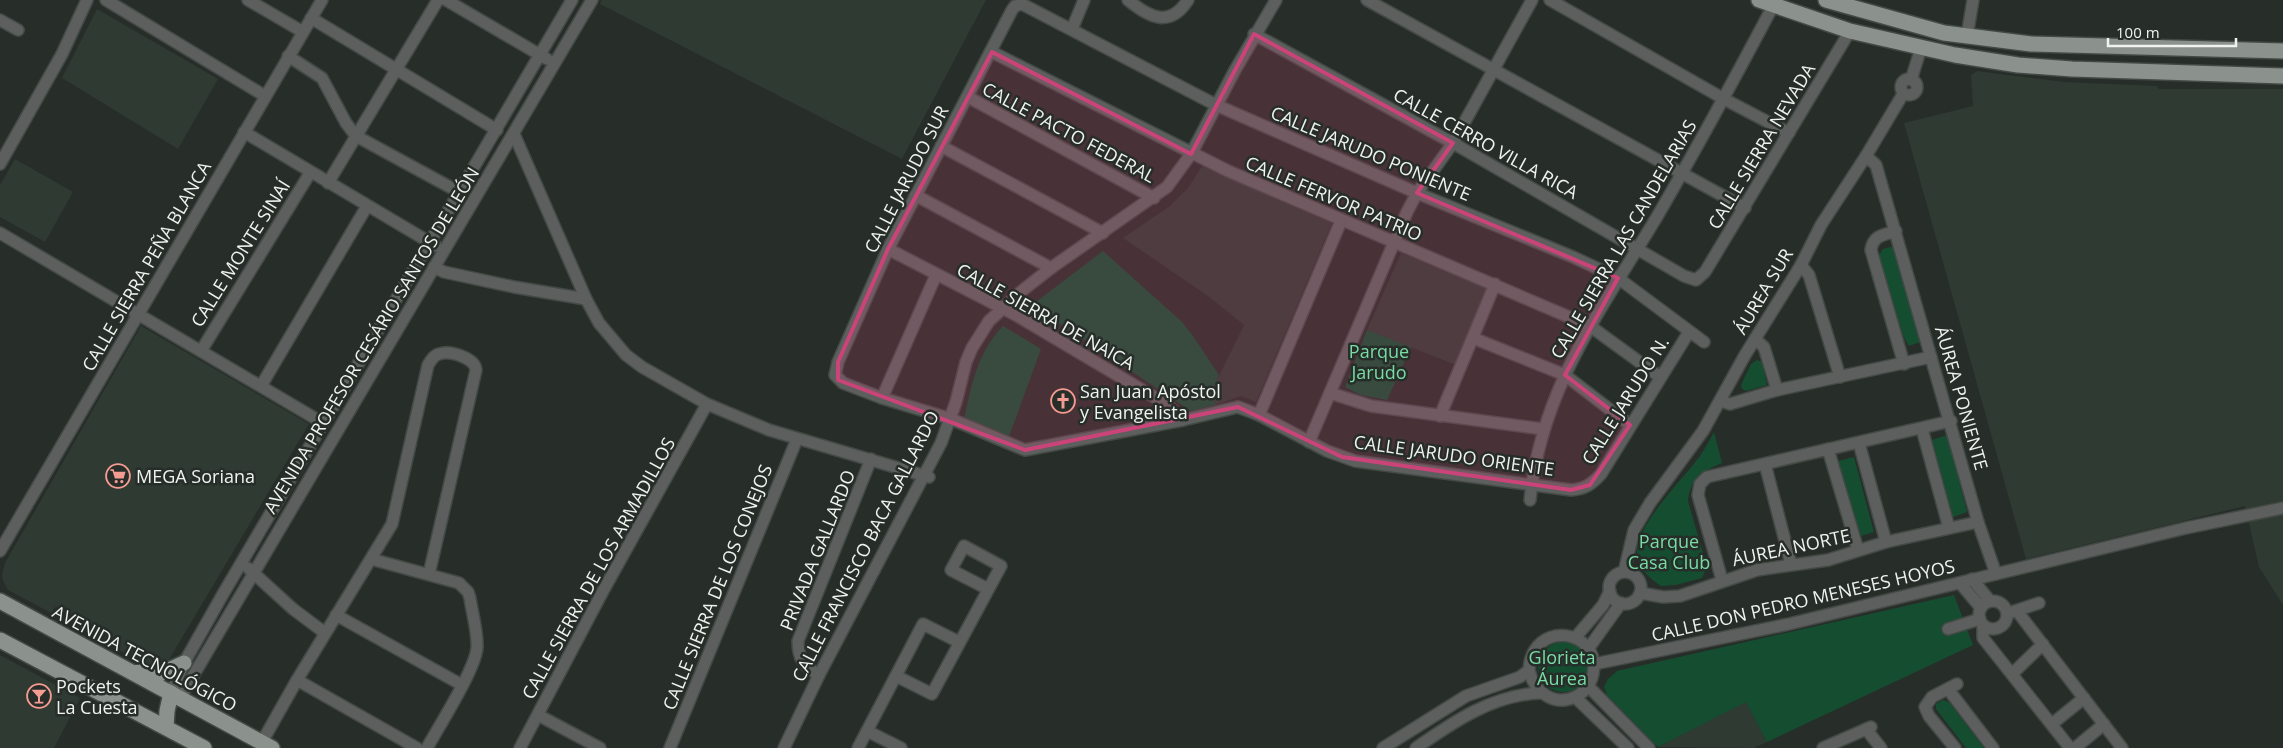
<svg xmlns="http://www.w3.org/2000/svg" width="2283" height="748" viewBox="0 0 2283 748" font-family="'Open Sans',sans-serif">
<rect width="100%" height="100%" fill="#272d29"/>
<g fill="#2f3a33">
<polygon points="602,0 986,0 902,159 600,4"/>
<polygon points="97,9 218,79 178,149 62,78"/>
<polygon points="1977,71 2065,82 2157,86 2159,89 2283,89 2283,605 2259,567 2245,506 2026,559 1904,123 1973,106 1971,75"/>
<polygon points="15,159 73,192 45,242 0,217 0,185"/>
<polygon points="1202,166 1332,223 1256,402 1241,396 1215,405 1214,386 1244,325 1208,296 1123,238 1170,206 1188,188"/>
<polygon points="1401,253 1487,289 1456,365 1367,330"/>
<polygon points="141,326 309,424 167,663 152,667 103,642 106,635 55,607 51,613 8,590 3,581 2,574 5,563"/>
<polygon points="0,655 80,698 54,748 0,748"/>
<polygon points="1746,701 1767,742 1754,748 1658,747"/>
</g>
<g fill="#154d31">
<polygon points="1894,246 1920,342 1909,346 1904,338 1879,255 1883,249"/>
<polygon points="1103,251 1182,322 1193,336 1219,375 1214,386 1215,405 1191,411 1032,305"/>
<path d="M1003 326 1041 349 1007 442 963 425C971 388 976 354 1003 326Z"/>
<polygon points="1367,330 1411,347 1387,400 1361,395 1345,387"/>
<polygon points="1757,360 1762,362 1767,385 1746,391 1742,389 1741,385 1751,364"/>
<path d="M1714 432 1722 463C1703 471 1690 479 1688 501L1707 567 1702 578 1676 585 1661 586C1649 578 1637 567 1637 552 1636 525 1684 478 1700 456 1705 448 1710 440 1714 432Z"/>
<polygon points="1947,435 1967,512 1953,517 1932,440"/>
<polygon points="1854,457 1874,532 1861,536 1838,461"/>
<polygon points="1954,595 1973,645 1767,742 1746,702 1658,747 1607,695 1604,687 1608,679 1617,671"/>
<circle cx="1563" cy="667" r="25"/>
<polygon points="1943,700 1949,702 1984,748 1966,748 1936,709 1936,704"/>
</g>
<g fill="none" stroke-linecap="round" stroke-linejoin="round">
<g stroke="#434945" stroke-width="14">
<g id="minor">
<polyline points="106,0 265,96"/>
<polyline points="248,0 303,32"/>
<polyline points="446,0 547,59"/>
<path d="M1128 0C1150 18 1170 28 1188 0"/>
<polyline points="1367,0 1745,208"/>
<polyline points="1550,0 1724,99 1789,133"/>
<polyline points="311,18 497,130"/>
<polyline points="0,20 18,30"/>
<polyline points="1072,29 1084,0"/>
<polyline points="1254,34 1453,143 1684,276 1696,280 1705,272 1850,31"/>
<polyline points="1967,36 1973,0"/>
<polyline points="992,52 1228,171 1590,326 1660,377"/>
<polyline points="288,56 322,78 346,123 356,136 459,192"/>
<circle cx="1909" cy="87" r="8"/>
<polyline points="1911,80 1921,48"/>
<polyline points="968,97 1154,198"/>
<polyline points="244,132 436,246"/>
<polyline points="514,134 586,299 599,323 626,355 642,367 707,404 769,430 929,477"/>
<polyline points="941,146 1103,233"/>
<polyline points="1866,156 1876,165 1978,522 1996,574"/>
<polyline points="0,164 62,54 87,0"/>
<polyline points="328,183 438,0"/>
<polyline points="915,195 1051,268"/>
<path d="M1896 231C1884 235 1873 235 1871 250L1904 364"/>
<polyline points="0,233 323,423"/>
<polyline points="888,249 1014,314 1166,404 1183,420"/>
<polyline points="1801,265 1809,275 1840,377"/>
<polyline points="434,267 444,272 514,287 586,299"/>
<path d="M1689 332 1601 474C1592 484 1585 489 1571 490L1355 461 1327 451 1259 415 1238 407 1183 420 1025 450 951 419 882 398 843 383 835 375 838 362 888 249 1012 10 1015 6 1022 4 1216 105 1417 193 1573 257 1618 278 1704 342"/>
<polyline points="1473,338 1565,375 1630,425"/>
<polyline points="1755,339 1764,347 1777,390"/>
<polyline points="201,351 310,173"/>
<polyline points="261,386 367,206"/>
<polyline points="1330,393 1371,406 1543,429"/>
<polyline points="882,398 936,275"/>
<polyline points="1721,401 1730,404 1777,390 1931,357"/>
<polyline points="1259,415 1341,221"/>
<polyline points="1440,416 1495,284"/>
<polyline points="1922,429 1949,528"/>
<polyline points="1309,442 1407,212 1417,193 1453,143 1532,0"/>
<polyline points="1859,443 1886,542"/>
<polyline points="1828,449 1858,550"/>
<polyline points="1765,464 1791,564"/>
<path d="M1530 500C1541 388 1602 309 1658 215 1698 146 1736 76 1773 6"/>
<polyline points="0,551 322,0"/>
<path d="M371 559 459 583 468 592 470 598C472 613 478 632 477 648 475 670 439 726 427 748"/>
<polyline points="248,568 293,609 325,633"/>
<polyline points="1624,572 1634,530 1650,503 1703,431 1745,355 1801,265 1821,225 1866,156 1903,94"/>
<circle cx="1625" cy="588" r="16"/>
<polyline points="1972,579 1990,601"/>
<polyline points="1722,580 1698,495 1700,484 1707,477 1951,421"/>
<polyline points="1960,583 1981,608"/>
<polyline points="1640,593 1663,597 1680,596 1757,570 1828,560 1886,542 1978,522"/>
<circle cx="1993" cy="615" r="14"/>
<polyline points="2017,611 2122,748"/>
<polyline points="2012,612 2039,603"/>
<polyline points="336,615 462,685"/>
<polyline points="1983,625 1983,638 2070,748"/>
<polyline points="1948,629 1980,619"/>
<polyline points="1575,638 1603,605 1610,591"/>
<polyline points="1588,649 1621,603"/>
<polyline points="1594,664 1789,624 2186,528 2283,508"/>
<polyline points="2012,674 2043,644"/>
<path d="M819 675C803 666 798 658 798 641L871 459"/>
<polyline points="896,676 932,694 1001,566 964,546 951,570 988,589"/>
<polyline points="297,680 417,748"/>
<polyline points="1588,686 1649,748"/>
<polyline points="1948,689 1993,748"/>
<polyline points="171,693 184,663 223,594 572,0"/>
<polyline points="1575,697 1628,748"/>
<polyline points="180,698 592,0"/>
<polyline points="538,715 600,748"/>
<polyline points="2052,724 2084,698"/>
<polyline points="1866,729 1881,748"/>
<polyline points="867,731 901,748"/>
<path d="M262 742 297 680 392 524 428 365C431 360 434 355 439 354 450 350 475 358 476 370L429 574"/>
<polyline points="520,748 603,591 707,404"/>
<polyline points="670,748 797,439"/>
<polyline points="784,748 819,675 941,443 956,402 966,362 972,348 989,321 1023,290 1051,268 1167,187 1191,154 1235,70 1276,0"/>
<polyline points="858,748 923,624 959,642"/>
<path d="M1383 748 1466 696 1520 677 1529 670C1532 618 1602 629 1593 674 1591 684 1584 693 1575 697 1553 707 1534 691 1529 670"/>
<path d="M1416 748C1453 722 1494 694 1541 693"/>
<polyline points="1823,748 1871,727"/>
<polyline points="1955,748 1929,716 1925,707 1932,697 1957,684"/>
<polyline points="2075,748 2104,724"/>
</g>
</g>
<g stroke="#434945" stroke-width="18">
<g id="major">
<polyline points="1759,0 1850,31 1955,55 2018,65 2072,69 2283,76"/>
<polyline points="1826,0 1944,33 2031,44 2283,51"/>
<polyline points="0,601 272,748"/>
<polyline points="0,640 204,748"/>
<polyline points="138,672 160,674 184,663"/>
<polyline points="166,727 167,711 171,693"/>
</g>
</g>
<use href="#minor" stroke="#5c5f5d" stroke-width="11"/>
<use href="#major" stroke="#8b918d" stroke-width="15"/>
</g>
<path fill="#cb4479" fill-opacity="0.2" stroke="#cb4479" stroke-width="4" stroke-linejoin="round" d="M1254 34 1453 143 1417 193 1618 278 1565 375 1630 425 1590 485 1571 490 1342 457 1238 407 1025 450 838 380V362L888 249 992 52 1191 154Z"/>
<defs>
<g id="church-ring" transform="scale(1.25)"><circle r="9.5" fill="#272d29" stroke="#f59c92" stroke-width="1.5"/><path d="M-1.2-6h2.4v3.5h3.3v2.4h-3.3V6h-2.4V-.1h-3.3v-2.4h3.3Z" fill="#f59c92"/></g>
<g id="supermarket-ring" transform="scale(1.25)"><circle r="9.5" fill="#272d29" stroke="#f59c92" stroke-width="1.5"/><path d="M-6-5.5h2.5l.6 2H6L4.5 2H-2.5L-4.4-4H-6ZM-1.5 3.2a1.3 1.3 0 1 0 .1 0ZM3 3.2a1.3 1.3 0 1 0 .1 0Z" fill="#f59c92"/></g>
<g id="bar-ring" transform="scale(1.25)"><circle r="9.5" fill="#272d29" stroke="#f59c92" stroke-width="1.5"/><path d="M-6-5H6L.8 .8V4.5H3.5V6h-7V4.5H-.8V.8Z" fill="#f59c92"/></g>
</defs>
<g fill-rule="evenodd">
<use href="#church-ring" x="1063" y="401"/>
<use href="#supermarket-ring" x="118" y="476"/>
<use href="#bar-ring" x="39" y="696"/>
</g>
<g text-anchor="middle" dominant-baseline="central" stroke-width="5" stroke-linejoin="round" paint-order="stroke">
<g font-size="18" fill="#eff3f0" stroke="#272d29">
<text transform="translate(1069 132) rotate(28)">CALLE PACTO FEDERAL</text>
<text transform="translate(1486 143) rotate(29)">CALLE CERRO VILLA RICA</text>
<text transform="translate(1761 146) rotate(-59)">CALLE SIERRA NEVADA</text>
<text transform="translate(1371 153) rotate(23)">CALLE JARUDO PONIENTE</text>
<text transform="translate(906 179) rotate(-63)">CALLE JARUDO SUR</text>
<text transform="translate(1334 198) rotate(23)">CALLE FERVOR PATRIO</text>
<text transform="translate(1623 239) rotate(-60)">CALLE SIERRA LAS CANDELARIAS</text>
<text transform="translate(240 253) rotate(-58)">CALLE MONTE SINAÍ</text>
<text transform="translate(146 266) rotate(-60)">CALLE SIERRA PEÑA BLANCA</text>
<text transform="translate(1763 291) rotate(-59)">ÁUREA SUR</text>
<text transform="translate(1046 316) rotate(29)">CALLE SIERRA DE NAICA</text>
<text transform="translate(371 340) rotate(-59)">AVENIDA PROFESOR CESÁRIO SANTOS DE LEÓN</text>
<text transform="translate(1962 398) rotate(74)">ÁUREA PONIENTE</text>
<text transform="translate(1625 400) rotate(-58)">CALLE JARUDO N.</text>
<text transform="translate(1454 455) rotate(8)">CALLE JARUDO ORIENTE</text>
<text transform="translate(865 546) rotate(-63)">CALLE FRANCISCO BACA GALLARDO</text>
<text transform="translate(1791 547) rotate(-12)">ÁUREA NORTE</text>
<text transform="translate(817 550) rotate(-68)">PRIVADA GALLARDO</text>
<text transform="translate(598 568) rotate(-61)">CALLE SIERRA DE LOS ARMADILLOS</text>
<text transform="translate(717 587) rotate(-68)">CALLE SIERRA DE LOS CONEJOS</text>
<text transform="translate(1803 600) rotate(-13)">CALLE DON PEDRO MENESES HOYOS</text>
<text transform="translate(145 658) rotate(28)">AVENIDA TECNOLÓGICO</text>
</g>
<g font-size="18" fill="#78dca4" stroke="#272d29">
<text x="1379" y="351">Parque<tspan x="1379" dy="21">Jarudo</tspan></text>
<text x="1669" y="541">Parque<tspan x="1669" dy="21">Casa Club</tspan></text>
<text x="1562" y="657">Glorieta<tspan x="1562" dy="21">Áurea</tspan></text>
</g>
<g font-size="18" fill="#eff3f0" stroke="#272d29" text-anchor="start">
<text x="1080" y="391">San Juan Apóstol<tspan x="1080" dy="21">y Evangelista</tspan></text>
<text x="136" y="476">MEGA Soriana</text>
<text x="56" y="686">Pockets<tspan x="56" dy="21">La Cuesta</tspan></text>
</g>
</g>
<path d="M2108 38v8h128v-8" fill="none" stroke="#eff3f0" stroke-width="2.5"/>
<text x="2116" y="38" font-size="15" fill="#eff3f0" stroke="#272d29" stroke-width="4" paint-order="stroke">100 m</text>
</svg>
